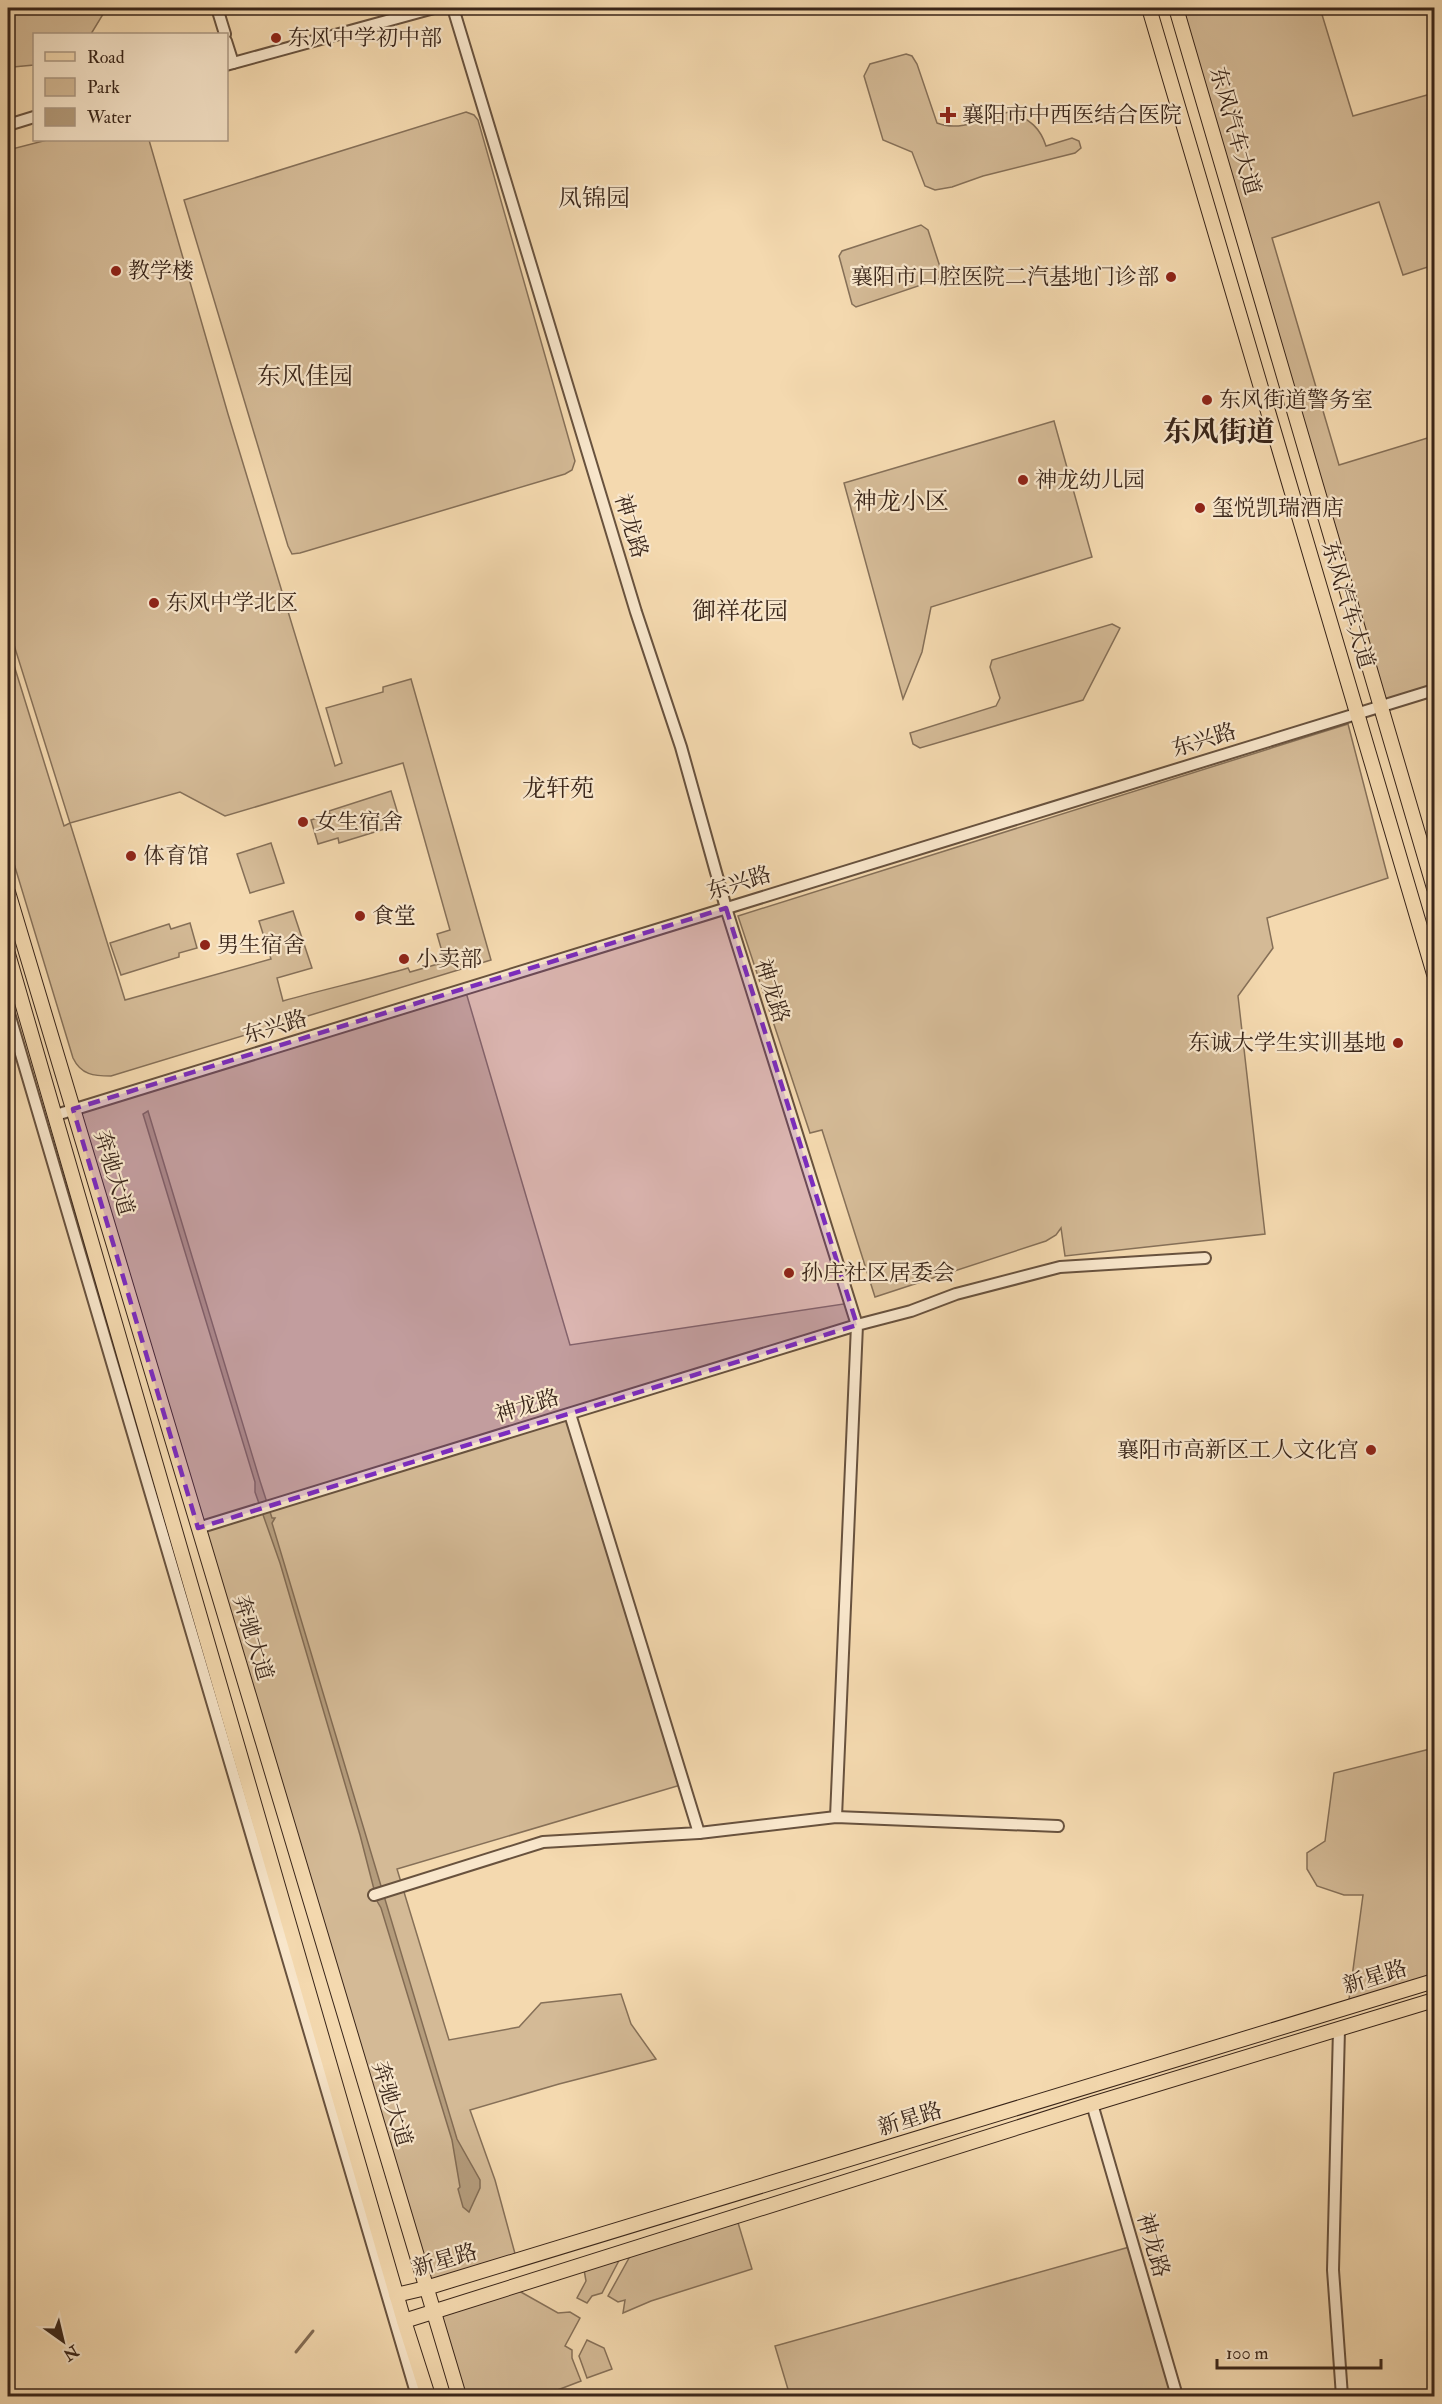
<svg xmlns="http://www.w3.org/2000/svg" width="1442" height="2404" viewBox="0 0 1442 2404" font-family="'IM FELL Double Pica','Noto Serif SC',serif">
<rect width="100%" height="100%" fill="#f4d9af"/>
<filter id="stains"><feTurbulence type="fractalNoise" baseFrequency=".00333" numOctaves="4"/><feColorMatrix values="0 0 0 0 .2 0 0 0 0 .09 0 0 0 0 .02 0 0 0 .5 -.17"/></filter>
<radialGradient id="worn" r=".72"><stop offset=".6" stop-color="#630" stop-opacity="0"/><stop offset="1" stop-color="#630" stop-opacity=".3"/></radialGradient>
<g fill="#d4ba96" stroke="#867058" stroke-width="1.5" fill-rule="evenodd">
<polygon points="8,8 101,8 105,11 91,34 34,34 34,65 13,67 8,61"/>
<polygon points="1176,8 1320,8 1353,116 1434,93 1434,265 1403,275 1379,202 1272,238 1339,465 1434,436 1434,690 1382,706"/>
<path d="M906 54 912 56 917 64 937 123C961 133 989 116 1013 111 1030 121 1040 127 1046 146L1072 138 1079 141 1081 148 1075 153 983 176 952 187 935 190 925 186 912 152 883 140 864 76 870 64Z"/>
<polygon points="466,112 474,115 478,120 575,461 572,470 565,474 300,553 292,554 288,546 184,200"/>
<path d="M47 140H149L228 414 335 766 342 763 326 708 383 692V687L411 679 491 960 111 1076C94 1076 81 1075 73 1058L8 844V646L64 826 70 823 8 626V212L13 210 8 193V150ZM403 763 450 930 437 934 445 962 410 972 408 968C367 980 325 989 283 1001L277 978 312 968 293 911 259 921 271 959 125 1000 70 823 180 792 225 816Z"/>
<polygon points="921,225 928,230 942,273 939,279 856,307 852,304 839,256 842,251"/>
<polygon points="1054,421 1092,557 931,607 922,652 903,699 844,483"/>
<polygon points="1112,624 1120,628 1083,700 920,748 913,744 910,733 996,706 1000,698 990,667 992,660"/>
<polygon points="1348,724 1388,878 1267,918 1273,948 1238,996 1265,1234 1065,1256 1061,1228 1056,1235 1046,1241 875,1297 822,1130 810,1133 738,916"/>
<polygon points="391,791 401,824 339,843 338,838 318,844 311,820 330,814 329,811"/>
<polygon points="271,843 284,883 250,893 237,854"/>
<polygon points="190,923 197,948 179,953 179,957 121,975 110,943 169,924 171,929"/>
<polygon points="465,989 570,1345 850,1303 857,1325 570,1414 684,1784 397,1869 449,2040 519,2027 541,2003 621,1994 631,2024 656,2059 559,2084 470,2110 495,2180 517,2261 426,2288 73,1109"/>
<polygon points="1434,1748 1434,1981 1348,2007 1363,1895 1344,1895 1317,1886 1307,1869 1307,1853 1325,1841 1334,1773"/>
<polygon points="736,2216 752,2269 651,2301 623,2313 625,2300 618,2302 608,2296 634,2249"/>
<polygon points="1133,2246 1177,2396 790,2396 775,2346"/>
<polygon points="624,2251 602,2293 592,2296 587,2303 577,2298 586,2281 583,2264"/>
<polygon points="512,2287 558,2313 570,2312 580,2318 565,2346 572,2350 572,2358 581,2381 555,2391 557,2396 459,2396 433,2312"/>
<polygon points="587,2340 604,2348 612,2369 587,2378 579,2356"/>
</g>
<polygon fill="#b49c7c" stroke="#836c54" stroke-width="1.5" points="148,1111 260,1481 272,1518 275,1518 272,1523 457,2139 480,2180 480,2188 469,2212 463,2207 458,2189 460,2187 452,2140 381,1908 377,1901 360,1835 280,1563 255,1492 255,1482 143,1114"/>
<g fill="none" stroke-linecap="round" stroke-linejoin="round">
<polyline stroke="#836c54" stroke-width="3" points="296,2352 313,2331"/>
<g stroke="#68523e" stroke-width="14">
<g id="minor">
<polyline points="217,8 225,34"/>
<polyline points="226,41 233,63"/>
<polyline points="226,65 434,8"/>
<polyline points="8,125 34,117"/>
<polyline points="8,997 19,993"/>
<polyline points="8,1010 417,2396"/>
<polyline points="56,1115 1434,690"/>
<polyline points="198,1528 857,1325 726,908 681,747 636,612 453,8"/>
<polyline points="836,1817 857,1325 911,1311 956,1294 1060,1267 1205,1258"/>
<polyline points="699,1833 836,1817 1058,1826"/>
<polyline points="374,1895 543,1842 699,1833 570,1414"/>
<polyline points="1339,2029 1333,2270 1342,2396"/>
<polyline points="1092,2104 1177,2396"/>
</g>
</g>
<g stroke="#392519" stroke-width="16">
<g id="major">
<polyline points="1149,8 1434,974"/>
<polyline points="1176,8 1434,888"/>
<polyline points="8,892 459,2396"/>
<polyline points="8,954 404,2321 428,2396"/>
<polyline points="396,2295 426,2288 1434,1981"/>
<polyline points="404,2321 1092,2104 1434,2000"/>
</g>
</g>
<use href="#minor" stroke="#f8e6cb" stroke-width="10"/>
<use href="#major" stroke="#f4d9af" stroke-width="14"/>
</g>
<path fill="#7b2cbf" fill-opacity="0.2" stroke="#7b2cbf" stroke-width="4.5" stroke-dasharray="12 8" stroke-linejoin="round" d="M726 908 857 1325 198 1528 73 1109Z"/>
<g fill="#8f2418" stroke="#f8e6cb" stroke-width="2">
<circle cx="276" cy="38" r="6"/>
<path d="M945 106h6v6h6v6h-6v6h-6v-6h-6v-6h6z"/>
<circle cx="116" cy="271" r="6"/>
<circle cx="1171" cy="277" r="6"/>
<circle cx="1207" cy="400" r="6"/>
<circle cx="1023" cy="480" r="6"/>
<circle cx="1200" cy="508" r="6"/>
<circle cx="154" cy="603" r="6"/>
<circle cx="303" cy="822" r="6"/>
<circle cx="131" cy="856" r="6"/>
<circle cx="360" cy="916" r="6"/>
<circle cx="205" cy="945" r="6"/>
<circle cx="404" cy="959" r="6"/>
<circle cx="1398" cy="1043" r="6"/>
<circle cx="789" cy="1273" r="6"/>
<circle cx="1371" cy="1450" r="6"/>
</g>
<g text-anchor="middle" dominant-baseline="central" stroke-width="4.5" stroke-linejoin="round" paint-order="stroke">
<g font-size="22" fill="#392519" stroke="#f8e6cb" text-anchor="start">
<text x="288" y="38">东风中学初中部</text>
<text x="962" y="115">襄阳市中西医结合医院</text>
<text x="128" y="271">教学楼</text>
<text x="1159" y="277" text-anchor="end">襄阳市口腔医院二汽基地门诊部</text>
<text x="1219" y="400">东风街道警务室</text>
<text x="1035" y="480">神龙幼儿园</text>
<text x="1212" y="508">玺悦凯瑞酒店</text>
<text x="166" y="603">东风中学北区</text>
<text x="315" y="822">女生宿舍</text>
<text x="143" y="856">体育馆</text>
<text x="372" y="916">食堂</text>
<text x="217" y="945">男生宿舍</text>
<text x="416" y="959">小卖部</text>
<text x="1386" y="1043" text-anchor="end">东诚大学生实训基地</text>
<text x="801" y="1273">孙庄社区居委会</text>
<text x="1359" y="1450" text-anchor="end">襄阳市高新区工人文化宫</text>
</g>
<g font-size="22" fill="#392519" stroke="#f8e6cb">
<text transform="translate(1235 131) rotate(74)">东风汽车大道</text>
<text transform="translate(631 526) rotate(73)">神龙路</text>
<text transform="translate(1348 605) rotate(73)">东风汽车大道</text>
<text transform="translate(1204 740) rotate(-17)">东兴路</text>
<text transform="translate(739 883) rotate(-17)">东兴路</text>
<text transform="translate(772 991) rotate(72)">神龙路</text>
<text transform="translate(275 1027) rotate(-17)">东兴路</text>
<text transform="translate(114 1173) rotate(73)">奔驰大道</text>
<text transform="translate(527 1406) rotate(-17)">神龙路</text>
<text transform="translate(253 1638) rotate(73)">奔驰大道</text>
<text transform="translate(1375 1977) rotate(-17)">新星路</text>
<text transform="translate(392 2104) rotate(73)">奔驰大道</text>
<text transform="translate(910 2119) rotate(-17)">新星路</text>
<text transform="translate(1153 2245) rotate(74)">神龙路</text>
<text transform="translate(445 2260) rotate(-16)">新星路</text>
</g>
<g font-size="24" fill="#392519" stroke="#f8e6cb">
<text x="594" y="198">凤锦园</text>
<text x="305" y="376">东风佳园</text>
<text x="901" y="501">神龙小区</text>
<text x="740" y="611">御祥花园</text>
<text x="558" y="788">龙轩苑</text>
</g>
<g font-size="28" font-weight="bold" fill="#392519" stroke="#f8e6cb">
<text x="1219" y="432">东风街道</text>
</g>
</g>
<rect width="1442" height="2404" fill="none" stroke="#f4d9af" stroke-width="30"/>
<rect x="9" y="9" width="1424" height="2386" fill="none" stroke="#392519" stroke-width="3"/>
<rect x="15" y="15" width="1412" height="2374" fill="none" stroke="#392519" stroke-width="1.5"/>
<rect x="33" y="33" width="195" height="108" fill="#f8e6cb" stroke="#ac9984" stroke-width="1.5"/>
<rect x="45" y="52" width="30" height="9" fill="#f4d9af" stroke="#ac9984" stroke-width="1.5"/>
<text x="87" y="63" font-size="18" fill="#392519">Road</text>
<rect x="45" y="78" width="30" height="18" fill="#d4ba96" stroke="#ac9984" stroke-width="1.5"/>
<text x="87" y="93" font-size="18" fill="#392519">Park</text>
<rect x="45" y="108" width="30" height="18" fill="#b49c7c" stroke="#ac9984" stroke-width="1.5"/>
<text x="87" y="123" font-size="18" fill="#392519">Water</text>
<g transform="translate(63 2341) rotate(146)" stroke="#f8e6cb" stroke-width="4.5" paint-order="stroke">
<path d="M0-4.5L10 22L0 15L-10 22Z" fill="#392519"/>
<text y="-9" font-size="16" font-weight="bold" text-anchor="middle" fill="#392519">N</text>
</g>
<path d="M1217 2359v9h164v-9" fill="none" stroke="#392519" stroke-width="3"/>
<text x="1226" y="2359" font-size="18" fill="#392519" stroke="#f8e6cb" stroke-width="4.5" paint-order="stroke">100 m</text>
<rect width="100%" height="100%" filter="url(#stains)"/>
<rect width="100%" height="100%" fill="url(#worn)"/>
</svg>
